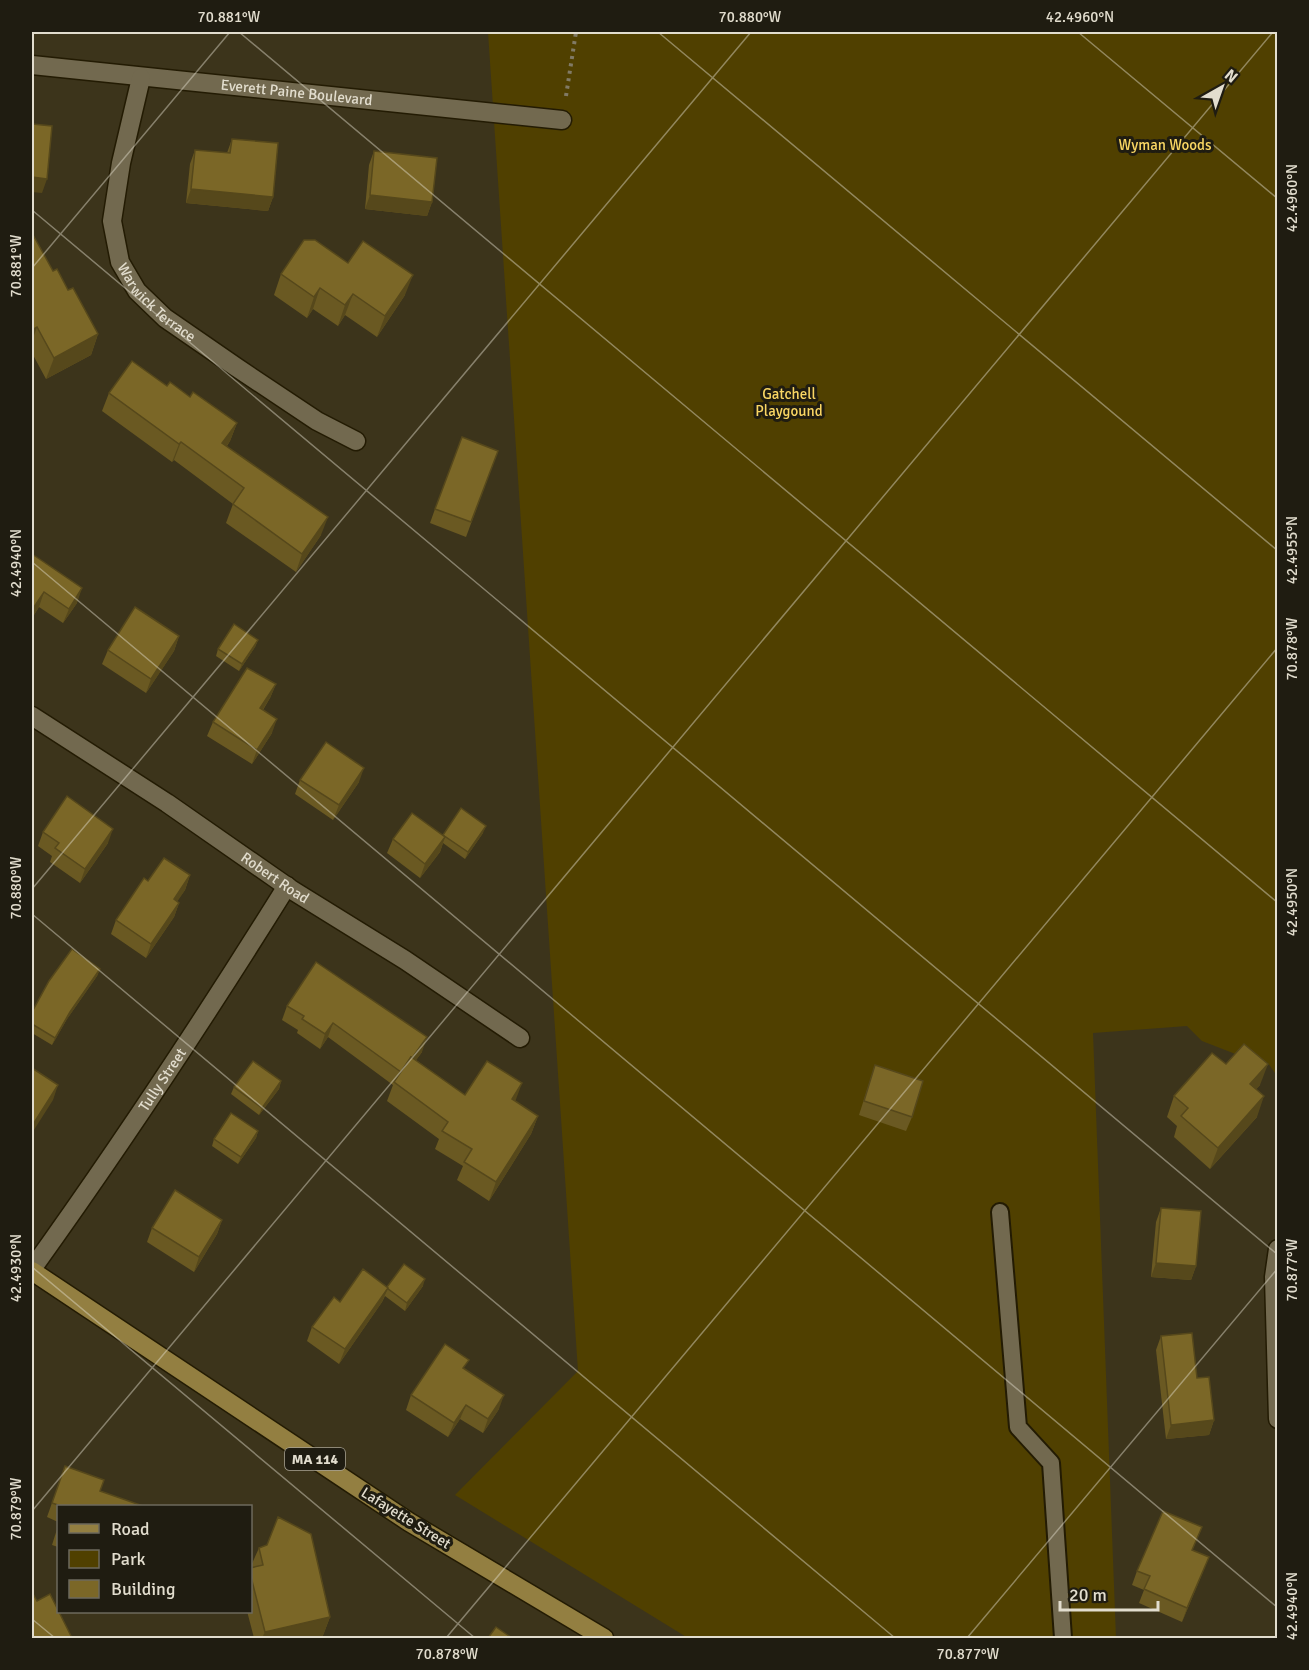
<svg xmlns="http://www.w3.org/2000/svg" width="1309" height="1670" viewBox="0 0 1309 1670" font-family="Signika,sans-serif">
<rect width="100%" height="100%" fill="#3c341b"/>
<polygon fill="#504000" points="488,32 1277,32 1277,1076 1268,1063 1238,1055 1202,1041 1187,1026 1093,1033 1116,1638 688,1638 455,1495 578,1371"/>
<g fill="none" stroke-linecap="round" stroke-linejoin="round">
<g stroke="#231b03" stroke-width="20">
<polyline id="lane" points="1000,1212 1018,1427 1051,1463 1063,1638"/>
</g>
<g stroke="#231b03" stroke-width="21">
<g id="street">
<path id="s1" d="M32 65 562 120"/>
<path id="s2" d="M141 78 121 163 112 221 120 262 137 291 165 318 236 367 317 421 356 441"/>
<path id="s3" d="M32 716 167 803 292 890 405 960 520 1038"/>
<polyline points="1278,1249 1274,1277 1278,1419"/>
<path id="s4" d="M32 1269C121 1145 206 1016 287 886"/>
</g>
</g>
<g stroke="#231b03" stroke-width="21">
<polyline id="primary" points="32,1271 409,1522 604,1638"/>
</g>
<polyline stroke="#817a65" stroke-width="4" stroke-dasharray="3 4.5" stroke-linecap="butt" points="566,96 576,32"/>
<use href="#lane" stroke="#72694f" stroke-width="16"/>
<use href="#street" stroke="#72694f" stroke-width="18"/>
<use href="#primary" stroke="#937f41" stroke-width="18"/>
</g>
<g fill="#6a5922">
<polygon points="232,139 273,197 268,211 186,203 190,164 195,150 227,153"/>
<polygon points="374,151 432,202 427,216 365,209 369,165"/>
<polygon points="32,233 53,271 68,290 98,334 91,355 46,379 32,353"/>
<polygon points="348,263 405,295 377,337 345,315 338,326 313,309 307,318 274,295 281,274"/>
<polygon points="167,386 190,397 237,423 230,441 227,446 321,535 296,572 226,523 233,504 174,460 172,462 102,411 109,393"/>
<polygon points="498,451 466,537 430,523 435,509"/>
<polygon points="32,554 77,603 63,623 39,607 32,618"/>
<polygon points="179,636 174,651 146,693 102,664 108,650"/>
<polygon points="258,640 255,647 239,671 216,656 218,649"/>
<polygon points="276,684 270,698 263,710 272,733 252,764 207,736 213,722"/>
<polygon points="300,780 359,782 333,820 295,794"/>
<polygon points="43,832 108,843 80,883 50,862 52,856 38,846"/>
<polygon points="483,833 465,859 443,843 440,852 420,878 387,853 393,839 443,836 443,835"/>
<polygon points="190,875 185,890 177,901 179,903 174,917 146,958 111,934 116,920 148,881"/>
<polygon points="100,969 97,976 67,1019 52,1045 32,1033 32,1012"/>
<polygon points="287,1006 422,1052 416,1060 465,1095 515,1101 538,1116 531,1134 489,1201 457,1180 463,1166 435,1149 439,1139 387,1101 393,1085 328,1037 320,1049 297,1033 298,1030 282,1020"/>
<polygon points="1226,1064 1260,1085 1256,1089 1257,1117 1210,1169 1174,1137 1177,1126 1167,1117 1174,1096"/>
<polygon points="875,1065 912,1117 906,1131 859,1115"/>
<polygon points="281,1081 279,1089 259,1115 231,1094 234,1087"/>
<polygon points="258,1131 256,1138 238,1164 212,1146 214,1139"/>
<polygon points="1161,1208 1196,1266 1191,1280 1151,1277 1156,1222"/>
<polygon points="222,1220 217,1234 194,1272 147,1242 152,1228"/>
<polygon points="423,1286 405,1311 385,1296 382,1302 339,1364 307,1341 312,1327 340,1302 387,1287"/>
<polygon points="1161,1336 1197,1378 1214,1420 1209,1435 1166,1439 1156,1350"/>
<polygon points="465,1370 499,1409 483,1433 460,1419 448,1437 406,1410 411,1395"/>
<polygon points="65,1466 100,1491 143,1506 58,1506 58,1522 47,1517"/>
<polygon points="58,1526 58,1547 52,1545"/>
<polygon points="1202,1527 1192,1551 1209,1557 1182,1622 1139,1603 1144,1590 1132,1585 1137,1571"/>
<polygon points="259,1548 330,1617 322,1638 254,1638 247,1611 250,1611 250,1568"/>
</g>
<g fill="#56481b">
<polygon points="32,177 47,179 42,193 32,192"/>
<polygon points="191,189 273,197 268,211 186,203"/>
<polygon points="370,195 432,202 427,216 365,209"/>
<polygon points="413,275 405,295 377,337 385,316"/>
<polygon points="320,288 313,309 307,318 314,297"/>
<polygon points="353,294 345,315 338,326 345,305"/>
<polygon points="37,327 32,341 32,330"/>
<polygon points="98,334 91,355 46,379 54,358"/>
<polygon points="237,423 230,441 216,461 222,443"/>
<polygon points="181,442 174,460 172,462 179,444"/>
<polygon points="328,517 321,535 296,572 302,554"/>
<polygon points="82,588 77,603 63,623 69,609"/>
<polygon points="44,592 39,607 32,618 32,615 34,607"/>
<polygon points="179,636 174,651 146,693 151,679"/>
<polygon points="258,640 255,647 239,671 242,664"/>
<polygon points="276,684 270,698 255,722 260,708"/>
<polygon points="277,719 272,733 252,764 257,750"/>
<polygon points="364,768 359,782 333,820 339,805"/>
<polygon points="486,826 483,833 465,859 468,852"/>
<polygon points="113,829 108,843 80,883 85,869"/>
<polygon points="445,837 440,852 420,878 425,864"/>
<polygon points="190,875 185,890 169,914 174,899"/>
<polygon points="179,903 174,917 146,958 151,944"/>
<polygon points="100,969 97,976 67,1019 52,1045 55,1038 70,1012"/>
<polygon points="333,1023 328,1037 320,1049 325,1034"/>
<polygon points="427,1037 422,1052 398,1085 401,1073"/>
<polygon points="1268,1064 1260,1085 1243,1105 1250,1084"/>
<polygon points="281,1081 279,1089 259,1115 262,1108"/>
<polygon points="522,1083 515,1102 512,1099"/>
<polygon points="58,1085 53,1100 32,1133 32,1126"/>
<polygon points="1264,1096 1257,1117 1210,1169 1218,1148"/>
<polygon points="538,1116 531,1134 489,1201 496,1182"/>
<polygon points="258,1131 256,1138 238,1164 241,1157"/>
<polygon points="222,1220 217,1234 194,1272 199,1257"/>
<polygon points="1156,1263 1196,1266 1191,1280 1151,1277"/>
<polygon points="425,1279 423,1286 405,1311 407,1303"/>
<polygon points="388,1288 382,1302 339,1364 345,1349"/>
<polygon points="504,1395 499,1409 483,1433 488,1419"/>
<polygon points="466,1405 460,1419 448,1437 454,1423"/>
<polygon points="1214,1420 1209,1435 1166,1439 1171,1425"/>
<polygon points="1209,1557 1203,1572 1182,1622 1187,1608"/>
<polygon points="330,1617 322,1638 262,1638 265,1632"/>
</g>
<g fill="#7b6727" stroke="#56481b" stroke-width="1.5">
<polygon points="32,124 52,126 47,179 32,177"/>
<polygon points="232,139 278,143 273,197 191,189 195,150 230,153"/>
<polygon points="374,151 437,158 432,202 370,195"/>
<polygon points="32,233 53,271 57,269 68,290 73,288 98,334 54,358 37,327 32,330"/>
<polygon points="304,240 315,240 348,263 363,241 413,275 385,316 353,294 345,305 320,288 314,297 281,274"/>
<polygon points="132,361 167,386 170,382 190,397 193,392 237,423 222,443 328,517 302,554 233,504 244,488 181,442 179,444 109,393"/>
<polygon points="462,437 498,451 471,522 435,509"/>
<polygon points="32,554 82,588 69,609 44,592 34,607 32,605"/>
<polygon points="135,607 179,636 151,679 108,650"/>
<polygon points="234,624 258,640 242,664 218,649"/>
<polygon points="247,668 276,684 260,708 277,719 257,750 213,722"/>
<polygon points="326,742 364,768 339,805 300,780"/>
<polygon points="67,796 113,829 85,869 55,848 59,843 43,832"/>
<polygon points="461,808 486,826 468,852 443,835"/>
<polygon points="412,813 445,837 425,864 393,839"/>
<polygon points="164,858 190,875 174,899 179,903 151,944 116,920 144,878 148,881"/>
<polygon points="72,949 100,969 70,1012 55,1038 32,1024 32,1012 49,981"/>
<polygon points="316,962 427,1037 412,1058 411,1057 401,1072 333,1023 325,1034 302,1019 304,1016 287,1006"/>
<polygon points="1244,1044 1268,1064 1250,1084 1264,1096 1218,1148 1181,1116 1188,1108 1174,1096 1212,1053 1226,1064"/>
<polygon points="411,1057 465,1095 487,1061 522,1083 512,1099 538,1116 496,1182 464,1162 472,1149 442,1131 448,1122 394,1082"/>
<polygon points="253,1061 281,1081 262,1108 234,1087"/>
<polygon points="875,1065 923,1081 912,1117 864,1101"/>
<polygon points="32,1068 58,1085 32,1126"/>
<polygon points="231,1113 258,1131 241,1157 214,1139"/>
<polygon points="175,1190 222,1220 199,1257 152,1228"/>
<polygon points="1161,1208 1201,1211 1196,1266 1156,1263"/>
<polygon points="404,1264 425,1279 407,1303 387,1288 387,1287"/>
<polygon points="363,1269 388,1288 345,1349 312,1327 334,1297 340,1302"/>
<polygon points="1192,1333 1197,1378 1209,1377 1214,1420 1171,1425 1161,1336"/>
<polygon points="445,1344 469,1360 463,1368 504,1395 488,1419 466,1405 454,1423 411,1395"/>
<polygon points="65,1466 104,1480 100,1491 143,1506 61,1506 52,1503"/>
<polygon points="1163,1511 1202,1527 1192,1550 1209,1557 1187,1608 1144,1589 1150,1576 1137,1571"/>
<polygon points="278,1517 311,1534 330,1617 265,1632 250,1573 250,1568 263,1565 259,1548 267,1545"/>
<polygon points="32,1592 37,1601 50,1594 72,1638 32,1638"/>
<polygon points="496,1627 512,1638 488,1638"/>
</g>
<path fill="none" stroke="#e2ddce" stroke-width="1.5" stroke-opacity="0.45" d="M239 32 1278 903M658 32 1278 551M1078 32 1278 199M32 210 1278 1255M32 268 230 32M32 562 1278 1608M32 889 751 32M32 914 895 1638M32 1267 475 1638M32 1511 1273 32M32 1619 55 1638M446 1638 1278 647M967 1638 1278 1268"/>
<g text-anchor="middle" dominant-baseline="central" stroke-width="6" stroke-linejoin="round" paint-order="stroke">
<rect fill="#1f1c11" stroke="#a8a395" stroke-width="1.5" x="285" y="1448" width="60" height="22" rx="4.5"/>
<g font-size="14" font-weight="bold" fill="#e2ddce">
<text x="315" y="1459">MA 114</text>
</g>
<g font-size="15" fill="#e2ddce" stroke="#1f1c11">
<text stroke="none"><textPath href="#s1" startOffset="266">Everett Paine Boulevard</textPath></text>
<text stroke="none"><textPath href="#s2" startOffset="243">Warwick Terrace</textPath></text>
<text stroke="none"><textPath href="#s3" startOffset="292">Robert Road</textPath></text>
<text stroke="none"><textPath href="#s4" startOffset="230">Tully Street</textPath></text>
<text transform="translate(406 1518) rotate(32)">Lafayette Street</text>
</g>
<g font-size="15" fill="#f9d663" stroke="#1f1c11">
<text x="1165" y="145">Wyman Woods</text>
<text x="789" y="394">Gatchell<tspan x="789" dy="17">Playgound</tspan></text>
</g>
</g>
<rect width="1309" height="1670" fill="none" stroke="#1f1c11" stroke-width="66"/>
<rect x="57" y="1505" width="195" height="108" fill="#1f1c11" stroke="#6d695d" stroke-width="1.5"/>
<rect x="69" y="1524" width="30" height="9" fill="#937f41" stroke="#6d695d" stroke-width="1.5"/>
<text x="111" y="1535" font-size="18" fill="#e2ddce">Road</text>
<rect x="69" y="1550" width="30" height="18" fill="#504000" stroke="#6d695d" stroke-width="1.5"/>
<text x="111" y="1565" font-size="18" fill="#e2ddce">Park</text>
<rect x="69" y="1580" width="30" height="18" fill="#7b6727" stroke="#6d695d" stroke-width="1.5"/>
<text x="111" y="1595" font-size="18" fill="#e2ddce">Building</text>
<g transform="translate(1222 87) rotate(40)" stroke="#1f1c11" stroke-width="4.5" paint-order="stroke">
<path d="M0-4.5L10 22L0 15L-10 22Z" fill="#e2ddce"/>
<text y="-9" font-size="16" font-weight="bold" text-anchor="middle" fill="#e2ddce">N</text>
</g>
<path d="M1060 1601v9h98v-9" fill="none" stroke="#e2ddce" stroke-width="3"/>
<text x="1069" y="1601" font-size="18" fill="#e2ddce" stroke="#1f1c11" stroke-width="4.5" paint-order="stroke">20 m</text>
<rect x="33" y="33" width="1243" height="1604" fill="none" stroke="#e2ddce" stroke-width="2"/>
<g font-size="15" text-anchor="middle" fill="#e2ddce">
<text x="229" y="22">70.881°W</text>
<text x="750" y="22">70.880°W</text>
<text x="1080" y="22">42.4960°N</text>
<text transform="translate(1292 198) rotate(-90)" y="5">42.4960°N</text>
<text transform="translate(16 266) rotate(-90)" y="5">70.881°W</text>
<text transform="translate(1292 550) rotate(-90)" y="5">42.4955°N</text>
<text transform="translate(16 563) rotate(-90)" y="5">42.4940°N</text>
<text transform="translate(1292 649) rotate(-90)" y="5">70.878°W</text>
<text transform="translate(16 888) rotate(-90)" y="5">70.880°W</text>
<text transform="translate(1292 902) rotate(-90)" y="5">42.4950°N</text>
<text transform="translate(16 1268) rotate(-90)" y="5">42.4930°N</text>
<text transform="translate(1292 1270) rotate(-90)" y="5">70.877°W</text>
<text transform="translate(16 1509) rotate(-90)" y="5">70.879°W</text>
<text transform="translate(1292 1606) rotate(-90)" y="5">42.4940°N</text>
<text x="447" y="1659">70.878°W</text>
<text x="968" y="1659">70.877°W</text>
</g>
</svg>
